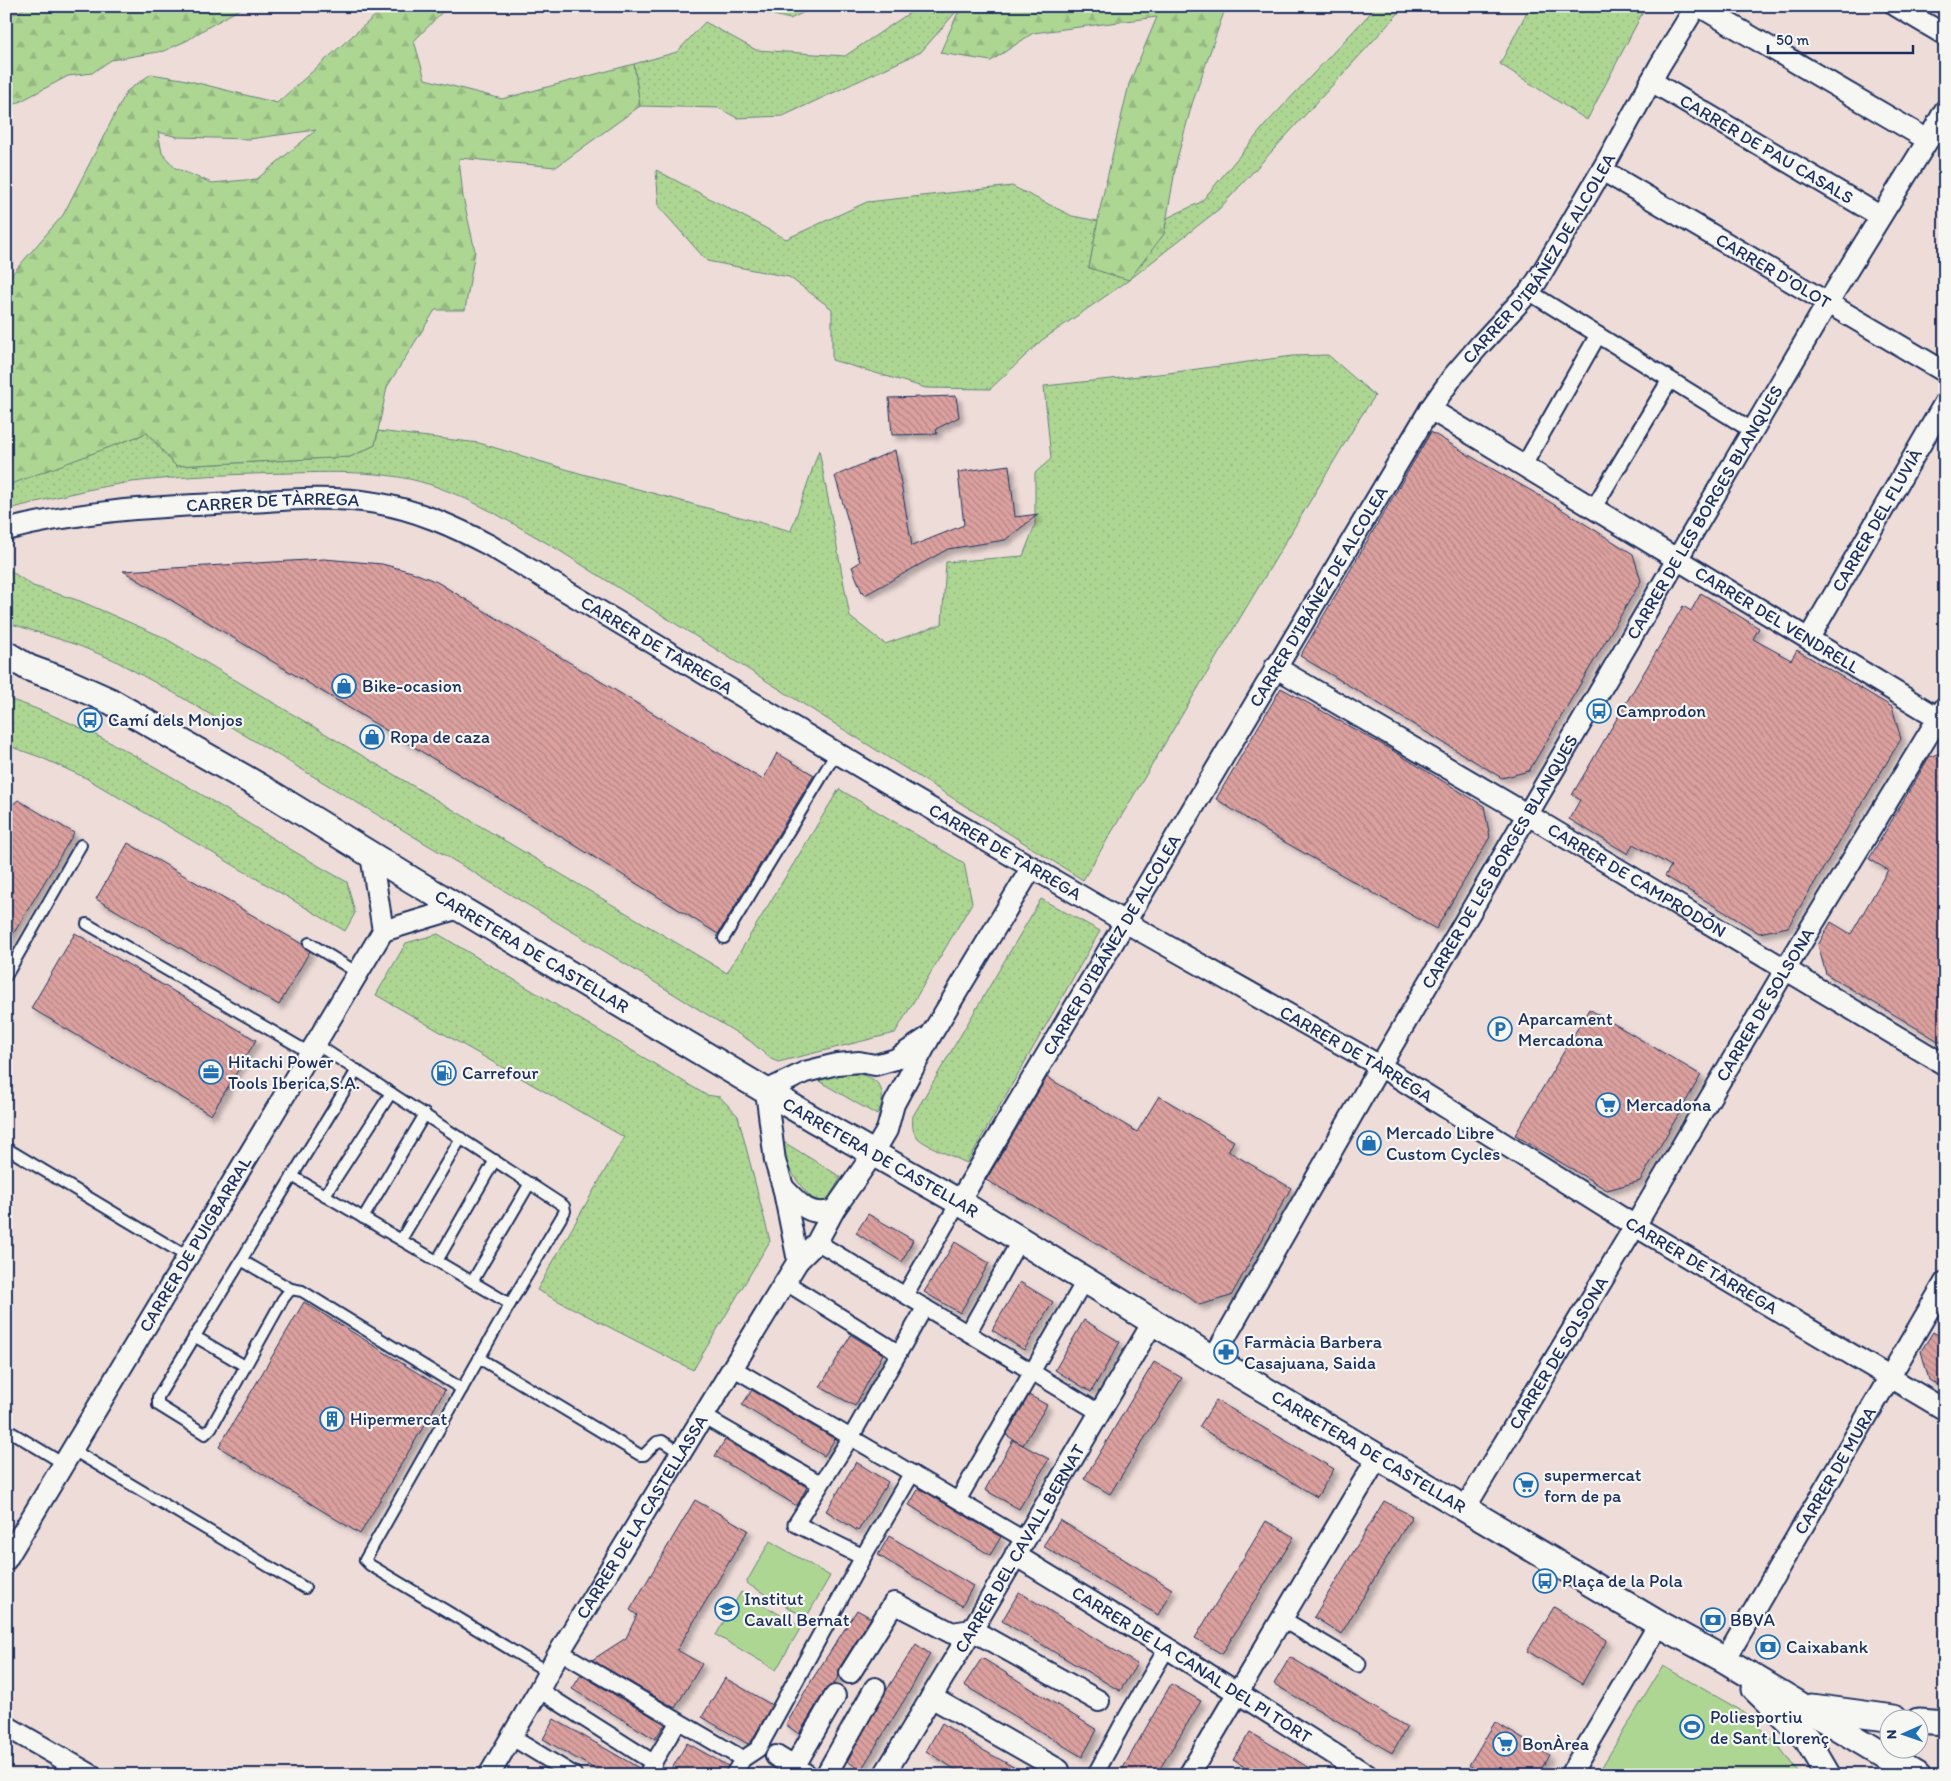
<svg xmlns="http://www.w3.org/2000/svg" width="1951" height="1781" viewBox="0 0 1951 1781" font-family="Itim,sans-serif">
<defs>
<pattern id="green-dots" width="8" height="8" patternUnits="userSpaceOnUse" patternTransform="scale(1.25)"><rect width="8" height="8" fill="#aed693"/><path d="M2 2h.1M6 6h.1" fill="none" stroke="#95b881" stroke-width="1.8" stroke-linecap="round"/></pattern>
<pattern id="forest-firs" width="22" height="20" patternUnits="userSpaceOnUse" patternTransform="scale(1.25)"><rect width="22" height="20" fill="#aed693"/><path d="M5 1l3.5 6h-7zM16 11l3.5 6h-7z" fill="#95b881"/></pattern>
<pattern id="building-back-hatch" width="6" height="6" patternUnits="userSpaceOnUse" patternTransform="scale(1.25)"><rect width="6" height="6" fill="#dca19f"/><path d="M-1 5l2 2M0 0l6 6M5-1l2 2" fill="none" stroke="#b28485"/></pattern>
<filter id="shadow"><feDropShadow dx="4.5" dy="4.5" stdDeviation="2.5" flood-color="#0004"/></filter>
</defs>
<rect width="100%" height="100%" fill="#eedcd9"/>
<filter id="ink" filterUnits="userSpaceOnUse"><feTurbulence type="fractalNoise" baseFrequency=".02" numOctaves="2"/><feDisplacementMap in="SourceGraphic" scale="10" xChannelSelector="R" yChannelSelector="G"/><feConvolveMatrix kernelMatrix="1 2 1 2 8 2 1 2 1" color-interpolation-filters="sRGB"/></filter>
<g filter="url(#ink)">
<g fill="url(#green-dots)" stroke="#648278">
<polygon points="737,6 817,6 790,19"/>
<polygon points="920,6 961,6 921,52 783,116 737,118 719,108 640,106 634,64 677,52 705,22 756,50 845,56"/>
<polygon points="1377,6 1405,6 1219,209 1129,280 1042,340 990,389 926,388 832,360 832,309 789,277 707,261 659,207 656,170 786,239 867,202 1012,186 1072,216 1098,221 1089,268 1164,234 1167,218 1201,202 1266,124"/>
<polygon points="1530,6 1646,6 1587,120 1500,64"/>
<path d="M1328 355 1375 396 1361 416 1083 880 552 546C515 525 477 501 437 487 391 470 339 472 291 473 238 474 184 476 132 482 90 488 47 499 6 510V486L12 483 147 433 176 466 350 457 375 445 378 431 479 443 579 473 791 531 819 450 850 617 885 644 942 624 946 562 1023 556 1035 525V473L1051 459 1044 386 1168 373 1292 356Z"/>
<polygon points="6,568 33,586 80,601 163,637 727,973 839,789 964,863 972,903 895,1033 778,1062 771,1059 750,1041 588,941 176,694 114,660 77,645 6,622"/>
<path d="M6 698C127 737 236 821 347 882L355 913 345 931 86 778 40 757 6 745Z"/>
<path d="M1041 899 1100 931 967 1163C956 1158 927 1146 919 1139 912 1133 912 1125 913 1116Z"/>
<polygon points="438,934 706,1095 720,1097 738,1116 770,1241 693,1370 537,1290 624,1137 376,995 406,943"/>
<path d="M852 1074C878 1074 890 1091 877 1115L817 1080 826 1077Z"/>
<path d="M782 1141 841 1177 823 1207C803 1193 783 1166 782 1141Z"/>
</g>
<g fill="url(#forest-firs)" stroke="#648278" fill-rule="evenodd">
<polygon points="29,6 245,6 203,30 188,40 164,51 111,60 92,73 68,76 6,109 6,18"/>
<path d="M386 6H448L414 41 425 79 502 99 634 64 640 106 556 167 459 158 463 197 475 251 465 310H435L387 387 375 445 350 457 176 466 147 433 6 486V281L63 215 127 91 151 74 182 79 277 103ZM316 130 257 179 212 183 175 168 162 153 158 132 178 137 249 139Z"/>
<polygon points="961,6 1226,6 1192,104 1177,159 1164,234 1129,280 1089,268 1101,204 1129,84 1157,17 1033,33 991,61 940,53"/>
</g>
<g fill="#aed693" stroke="#648278">
<polygon points="770,1541 830,1576 806,1618 746,1583"/>
<polygon points="741,1592 801,1627 776,1670 716,1635"/>
<polygon points="1663,1666 1740,1710 1778,1745 1800,1775 1597,1775"/>
</g>
<g fill="url(#building-back-hatch)" stroke="#1b2f5e" filter="url(#shadow)">
<polygon points="956,396 959,417 936,429 937,434 892,435 889,398"/>
<polygon points="1431,432 1482,463 1537,494 1633,554 1641,581 1529,771 1502,778 1300,656"/>
<polygon points="895,450 912,546 964,525 958,472 1009,465 1015,517 1039,514 1005,540 948,549 865,595 863,591 862,592 852,567 860,562 835,476"/>
<polygon points="324,559 382,564 412,572 437,582 763,780 777,753 814,775 718,934 518,810 123,571"/>
<polygon points="1701,593 1759,628 1753,639 1791,660 1797,650 1892,707 1901,739 1788,927 1759,933 1665,876 1671,866 1633,844 1628,854 1569,819 1580,800 1572,795 1683,606 1691,611"/>
<polygon points="1281,688 1390,749 1484,806 1490,837 1436,929 1269,833 1216,799"/>
<polygon points="1945,751 1945,1045 1826,974 1818,945 1831,922 1851,934 1888,870 1869,859 1929,757"/>
<polygon points="18,800 74,833 6,946 6,810"/>
<polygon points="128,843 302,944 310,951 279,1005 96,899"/>
<polygon points="75,933 256,1040 211,1115 31,1008"/>
<polygon points="1589,1009 1701,1075 1640,1181 1607,1190 1515,1135"/>
<polygon points="1047,1077 1137,1132 1159,1096 1234,1141 1228,1151 1291,1188 1231,1296 1199,1305 1182,1292 1154,1278 1053,1217 986,1180"/>
<polygon points="868,1214 913,1240 902,1262 856,1233"/>
<polygon points="955,1242 989,1263 960,1313 924,1292"/>
<polygon points="1020,1282 1053,1302 1024,1350 992,1330"/>
<polygon points="304,1302 445,1390 360,1534 219,1447"/>
<polygon points="1084,1320 1120,1342 1091,1392 1055,1370"/>
<polygon points="1933,1332 1945,1339 1945,1377 1940,1386 1929,1380 1921,1351"/>
<polygon points="851,1335 883,1354 855,1406 820,1387"/>
<polygon points="1154,1362 1182,1378 1110,1494 1084,1479"/>
<polygon points="752,1390 835,1439 824,1456 742,1405"/>
<polygon points="1029,1395 1047,1405 1023,1445 1006,1435"/>
<polygon points="1216,1400 1334,1469 1317,1497 1199,1427"/>
<polygon points="725,1440 807,1487 797,1506 715,1456"/>
<polygon points="1013,1440 1049,1459 1019,1509 985,1490"/>
<polygon points="856,1462 888,1482 858,1531 826,1511"/>
<polygon points="919,1488 1001,1537 990,1555 909,1505"/>
<polygon points="695,1500 748,1530 677,1650 702,1664 675,1708 592,1660 626,1638 637,1615 630,1610"/>
<polygon points="1384,1501 1412,1516 1341,1634 1314,1617"/>
<polygon points="1060,1520 1172,1589 1158,1615 1043,1546"/>
<polygon points="1266,1521 1294,1537 1222,1654 1195,1638"/>
<polygon points="889,1536 973,1586 962,1606 878,1555"/>
<polygon points="1019,1592 1137,1664 1120,1691 1002,1621"/>
<polygon points="1554,1607 1607,1640 1582,1684 1527,1651"/>
<polygon points="857,1610 871,1618 840,1667 839,1675 833,1685 825,1690 799,1734 786,1725 808,1686"/>
<polygon points="916,1644 930,1654 908,1694 861,1770 847,1761 886,1691"/>
<polygon points="1290,1657 1407,1727 1392,1753 1274,1684"/>
<polygon points="982,1658 1097,1730 1082,1757 964,1685"/>
<polygon points="581,1675 665,1724 655,1739 572,1689"/>
<polygon points="725,1678 772,1705 751,1742 748,1744 702,1717"/>
<polygon points="1171,1684 1201,1701 1156,1775 1119,1775"/>
<polygon points="554,1719 639,1768 637,1775 605,1775 543,1739"/>
<polygon points="1495,1722 1549,1755 1538,1775 1485,1775 1469,1765"/>
<polygon points="942,1723 981,1749 1028,1775 964,1775 926,1751"/>
<polygon points="1250,1732 1290,1756 1320,1775 1258,1775 1233,1760"/>
<polygon points="687,1743 728,1766 724,1775 668,1775"/>
</g>
<g fill="none" stroke-linecap="round" stroke-linejoin="round">
<g stroke="#1b2f5e" stroke-width="14">
<g id="service">
<polyline points="87,924 310,1053"/>
<polyline points="724,938 836,753"/>
<polyline points="309,943 358,973"/>
<polyline points="6,976 81,845"/>
<polyline points="316,1044 564,1206 565,1211 510,1304 365,1560 370,1565 548,1672"/>
<polyline points="357,1070 158,1397 158,1405 205,1434 211,1428 283,1299 291,1289 302,1291 462,1389"/>
<polyline points="6,1148 188,1257"/>
<polyline points="292,1176 510,1304"/>
<polyline points="325,1195 391,1093"/>
<polyline points="363,1218 425,1114"/>
<polyline points="401,1240 461,1138"/>
<polyline points="241,1260 291,1289"/>
<polyline points="437,1261 495,1160"/>
<polyline points="472,1282 530,1183"/>
<polyline points="194,1336 245,1366"/>
<polyline points="479,1358 640,1455 644,1455 657,1442 662,1441 681,1453"/>
<polyline points="6,1429 64,1464"/>
<polyline points="73,1450 305,1588"/>
</g>
</g>
<g stroke="#1b2f5e" stroke-width="19">
<g id="pedestrian">
<polyline points="1529,292 1753,431"/>
<polyline points="1524,465 1598,335"/>
<polyline points="1594,507 1670,380"/>
<polyline points="817,1242 1100,1413"/>
<polyline points="785,1282 899,1353"/>
<polyline points="905,1295 959,1202"/>
<polyline points="968,1333 1020,1240"/>
<polyline points="733,1368 1025,1540"/>
<polyline points="703,1416 821,1484"/>
<polyline points="958,1500 1085,1280"/>
<polyline points="863,1557 796,1524 851,1437 925,1307"/>
<polyline points="1282,1619 1358,1664"/>
<polyline points="559,1651 743,1759"/>
<polyline points="539,1690 654,1763"/>
<polyline points="511,1737 574,1775"/>
<polyline points="646,1775 678,1722"/>
<polyline points="733,1775 743,1759 758,1749 863,1557 912,1473"/>
<polyline points="1095,1775 1122,1725 1167,1648"/>
</g>
</g>
<g stroke="#1b2f5e" stroke-width="24">
<g id="minor">
<polyline points="1699,6 1928,140"/>
<polyline points="1896,6 1945,35"/>
<path id="s1" d="M1651 81 1880 216"/>
<path id="s2" d="M1602 170 1945 372"/>
<path id="s3" d="M1430 409 1945 722"/>
<path id="s4" d="M6 530C82 510 158 507 236 503 282 500 330 495 376 503 417 510 453 526 489 545L867 771 1125 922 1380 1066 1635 1226 1945 1410"/>
<path id="s5" d="M1809 638 1945 402"/>
<path id="s6" d="M1275 667 1528 815 1945 1065"/>
<polyline points="383,931 459,908"/>
<path d="M783 1187C799 1204 810 1218 834 1210"/>
<path id="s7" d="M959 1202 1430 409 1454 375 1479 346 1529 292 1537 281 1602 170 1660 65 1696 6"/>
<polyline points="798,1261 783,1187 775,1161 766,1091 805,1072 837,1064 859,1062 875,1065 896,1059 927,1038"/>
<path id="s8" d="M1213 1359 1380 1066 1828 302 1928 140 1945 110"/>
<path id="s9" d="M1465 1508 1635 1226 1785 970 1945 707"/>
<path id="s10" d="M1015 1555 1167 1648 1367 1775"/>
<path id="s11" d="M6 1560 383 931 371 855"/>
<path id="s12" d="M1725 1660 1945 1282"/>
<polyline points="850,1673 894,1603 952,1633 972,1630 1099,1701"/>
<polyline points="931,1697 1059,1770"/>
<polyline points="6,1726 91,1775"/>
<polyline points="776,1756 807,1775"/>
<polyline points="794,1767 835,1696"/>
<path id="s13" d="M489 1775 539 1690 557 1656 785 1282 798 1261 817 1242 834 1210 873 1154 887 1130 894 1104 931 1035 1032 867"/>
<polyline points="826,1775 875,1688"/>
<path id="s14" d="M884 1775 972 1630 1153 1322"/>
<polyline points="1189,1775 1378,1457"/>
<polyline points="1570,1775 1659,1624"/>
</g>
</g>
<g stroke="#1b2f5e" stroke-width="29">
<g id="tertiary">
<path id="s15" d="M6 654 29 668 65 681 110 701 259 786 412 880 813 1119 959 1202 1213 1359 1659 1624 1725 1660 1917 1775"/>
<polyline points="1755,1689 1807,1739 1828,1775"/>
<polyline points="1812,1707 1894,1718"/>
<polyline points="1918,1721 1945,1723"/>
</g>
</g>
<use href="#service" stroke="#f6f6f2" stroke-width="10"/>
<use href="#pedestrian" stroke="#f6f6f2" stroke-width="15"/>
<use href="#minor" stroke="#f6f6f2" stroke-width="20"/>
<use href="#tertiary" stroke="#f6f6f2" stroke-width="25"/>
</g>
</g>
<defs>
<g id="shop-ring" transform="scale(1.25)"><circle r="9.5" fill="#f6f6f2" stroke="#1f6fb2" stroke-width="1.5"/><path d="M-5-2.5h2.3a2.7 3.5 0 0 1 5.4 0H5L5.5 6h-11ZM-1.5-2.5h3a1.5 2.3 0 0 0-3 0Z" fill="#1f6fb2"/></g>
<g id="bus-ring" transform="scale(1.25)"><circle r="9.5" fill="#f6f6f2" stroke="#1f6fb2" stroke-width="1.5"/><path d="M-5-6H5V4H4V6H2V4H-2V6H-4V4H-5ZM-3.5-4V0h7V-4ZM-3.5 1.2v1.5H-2V1.2ZM2 1.2v1.5H3.5V1.2Z" fill="#1f6fb2"/></g>
<g id="parking-ring" transform="scale(1.25)"><circle r="9.5" fill="#f6f6f2" stroke="#1f6fb2" stroke-width="1.5"/><path d="M-3.5-5.5H1a3.5 3.5 0 0 1 0 7H-1V5.5H-3.5ZM-1-3.4V-.6H.8a1.4 1.4 0 0 0 0-2.8Z" fill="#1f6fb2"/></g>
<g id="office-ring" transform="scale(1.25)"><circle r="9.5" fill="#f6f6f2" stroke="#1f6fb2" stroke-width="1.5"/><path d="M-6-3h4V-5.5h4V-3h4V5H-6ZM-1-4.5V-3h2v-1.5ZM-6 0V1H6V0Z" fill="#1f6fb2"/></g>
<g id="fuel-ring" transform="scale(1.25)"><circle r="9.5" fill="#f6f6f2" stroke="#1f6fb2" stroke-width="1.5"/><path d="M-5.5-6h7V0h2V4h1.3V-2.5L3-4.5l.8-.8L6-3V5H2.5V1h-1V6h-7ZM-4.2-4.7v3.2H.2V-4.7Z" fill="#1f6fb2"/></g>
<g id="supermarket-ring" transform="scale(1.25)"><circle r="9.5" fill="#f6f6f2" stroke="#1f6fb2" stroke-width="1.5"/><path d="M-6-5.5h2.5l.6 2H6L4.5 2H-2.5L-4.4-4H-6ZM-1.5 3.2a1.3 1.3 0 1 0 .1 0ZM3 3.2a1.3 1.3 0 1 0 .1 0Z" fill="#1f6fb2"/></g>
<g id="pharmacy-ring" transform="scale(1.25)"><circle r="9.5" fill="#f6f6f2" stroke="#1f6fb2" stroke-width="1.5"/><path d="M-2-6h4v4h4v4h-4v4h-4v-4h-4v-4h4Z" fill="#1f6fb2"/></g>
<g id="building-ring" transform="scale(1.25)"><circle r="9.5" fill="#f6f6f2" stroke="#1f6fb2" stroke-width="1.5"/><path d="M-4-6H4V6H1V3H-1V6H-4ZM-2.5-4.3h1.7v1.8h-1.7ZM.8-4.3h1.7v1.8H.8ZM-2.5-1h1.7V.8h-1.7ZM.8-1h1.7V.8H.8Z" fill="#1f6fb2"/></g>
<g id="school-ring" transform="scale(1.25)"><circle r="9.5" fill="#f6f6f2" stroke="#1f6fb2" stroke-width="1.5"/><path d="M0-5L7-2L0 1L-7-2ZM-4 1L0 2.5L4 1V4Q0 6-4 4Z" fill="#1f6fb2"/></g>
<g id="bank-ring" transform="scale(1.25)"><circle r="9.5" fill="#f6f6f2" stroke="#1f6fb2" stroke-width="1.5"/><path d="M-6-4H6V4H-6ZM0-2.3a2.3 2.3 0 1 0 0 4.6a2.3 2.3 0 1 0 0-4.6Z" fill="#1f6fb2"/></g>
<g id="stadium-ring" transform="scale(1.25)"><circle r="9.5" fill="#f6f6f2" stroke="#1f6fb2" stroke-width="1.5"/><path d="M0-5a6.5 5 0 1 0 0 10a6.5 5 0 1 0 0-10ZM-3.5-1.8h7v3.6h-7Z" fill="#1f6fb2"/></g>
</defs>
<g fill-rule="evenodd">
<use href="#shop-ring" x="344" y="686"/>
<use href="#bus-ring" x="1599" y="711"/>
<use href="#bus-ring" x="90" y="720"/>
<use href="#shop-ring" x="372" y="737"/>
<use href="#parking-ring" x="1500" y="1029"/>
<use href="#office-ring" x="211" y="1072"/>
<use href="#fuel-ring" x="444" y="1073"/>
<use href="#supermarket-ring" x="1608" y="1105"/>
<use href="#shop-ring" x="1369" y="1143"/>
<use href="#pharmacy-ring" x="1226" y="1352"/>
<use href="#building-ring" x="332" y="1419"/>
<use href="#supermarket-ring" x="1526" y="1485"/>
<use href="#bus-ring" x="1545" y="1581"/>
<use href="#school-ring" x="727" y="1609"/>
<use href="#bank-ring" x="1713" y="1620"/>
<use href="#bank-ring" x="1768" y="1647"/>
<use href="#stadium-ring" x="1692" y="1727"/>
<use href="#supermarket-ring" x="1505" y="1744"/>
</g>
<g text-anchor="middle" dominant-baseline="central" stroke-width="4.5" stroke-linejoin="round" paint-order="stroke">
<g font-size="18" fill="#1b2f5e" stroke="#f6f6f2">
<text stroke="none"><textPath href="#s1" startOffset="134">CARRER DE PAU CASALS</textPath></text>
<text stroke="none"><textPath href="#s7" startOffset="1109">CARRER D'IBÁÑEZ DE ALCOLEA</textPath></text>
<text stroke="none"><textPath href="#s2" startOffset="199">CARRER D'OLOT</textPath></text>
<text stroke="none"><textPath href="#s4" startOffset="269">CARRER DE TÀRREGA</textPath></text>
<text stroke="none"><textPath href="#s8" startOffset="979">CARRER DE LES BORGES BLANQUES</textPath></text>
<text stroke="none"><textPath href="#s5" startOffset="136">CARRER DEL FLUVIÀ</textPath></text>
<text stroke="none"><textPath href="#s7" startOffset="704">CARRER D'IBÁÑEZ DE ALCOLEA</textPath></text>
<text stroke="none"><textPath href="#s3" startOffset="406">CARRER DEL VENDRELL</textPath></text>
<text stroke="none"><textPath href="#s4" startOffset="689">CARRER DE TÀRREGA</textPath></text>
<text stroke="none"><textPath href="#s4" startOffset="1094">CARRER DE TÀRREGA</textPath></text>
<text stroke="none"><textPath href="#s8" startOffset="574">CARRER DE LES BORGES BLANQUES</textPath></text>
<text stroke="none"><textPath href="#s6" startOffset="420">CARRER DE CAMPRODÓN</textPath></text>
<text stroke="none"><textPath href="#s7" startOffset="299">CARRER D'IBÁÑEZ DE ALCOLEA</textPath></text>
<text stroke="none"><textPath href="#s15" startOffset="605">CARRETERA DE CASTELLAR</textPath></text>
<text stroke="none"><textPath href="#s9" startOffset="586">CARRER DE SOLSONA</textPath></text>
<text stroke="none"><textPath href="#s4" startOffset="1499">CARRER DE TÀRREGA</textPath></text>
<text stroke="none"><textPath href="#s15" startOffset="1010">CARRETERA DE CASTELLAR</textPath></text>
<text stroke="none"><textPath href="#s11" startOffset="368">CARRER DE PUIGBARRAL</textPath></text>
<text stroke="none"><textPath href="#s4" startOffset="1904">CARRER DE TÀRREGA</textPath></text>
<text stroke="none"><textPath href="#s9" startOffset="181">CARRER DE SOLSONA</textPath></text>
<text stroke="none"><textPath href="#s15" startOffset="1580">CARRETERA DE CASTELLAR</textPath></text>
<text stroke="none"><textPath href="#s12" startOffset="219">CARRER DE MURA</textPath></text>
<text stroke="none"><textPath href="#s13" startOffset="300">CARRER DE LA CASTELLASSA</textPath></text>
<text stroke="none"><textPath href="#s14" startOffset="264">CARRER DEL CAVALL BERNAT</textPath></text>
<text stroke="none"><textPath href="#s10" startOffset="208">CARRER DE LA CANAL DEL PI TORT</textPath></text>
</g>
<g font-size="18" fill="#1b2f5e" stroke="#f6f6f2" text-anchor="start">
<text x="362" y="686">Bike-ocasion</text>
<text x="1616" y="711">Camprodon</text>
<text x="108" y="720">Camí dels Monjos</text>
<text x="390" y="737">Ropa de caza</text>
<text x="1518" y="1019">Aparcament<tspan x="1518" dy="21">Mercadona</tspan></text>
<text x="228" y="1062">Hitachi Power<tspan x="228" dy="21">Tools Iberica,S.A.</tspan></text>
<text x="462" y="1073">Carrefour</text>
<text x="1626" y="1105">Mercadona</text>
<text x="1386" y="1133">Mercado Libre<tspan x="1386" dy="21">Custom Cycles</tspan></text>
<text x="1244" y="1342">Farmàcia Barbera<tspan x="1244" dy="21">Casajuana, Saida</tspan></text>
<text x="350" y="1419">Hipermercat</text>
<text x="1544" y="1475">supermercat<tspan x="1544" dy="21">forn de pa</tspan></text>
<text x="1562" y="1581">Plaça de la Pola</text>
<text x="744" y="1599">Institut<tspan x="744" dy="21">Cavall Bernat</tspan></text>
<text x="1730" y="1620">BBVA</text>
<text x="1786" y="1647">Caixabank</text>
<text x="1710" y="1717">Poliesportiu<tspan x="1710" dy="21">de Sant Llorenç</tspan></text>
<text x="1522" y="1744">BonÀrea</text>
</g>
</g>
<rect width="1951" height="1781" fill="none" stroke="#f6f6f2" stroke-width="25"/>
<rect x="12" y="12" width="1926" height="1756" fill="none" stroke="#1b2f5e" stroke-width="2" filter="url(#ink)"/>
<g transform="translate(1904 1734) rotate(268)"><circle r="24" fill="#f6f6f2" stroke="#9ea6b7"/>
<path d="M0-4L9 19L0 12L-9 19Z" fill="#1f6fb2"/>
<text y="-8" font-size="14" font-weight="bold" text-anchor="middle" fill="#1b2f5e">N</text>
</g>
<path d="M1768 45v8h145v-8" fill="none" stroke="#1b2f5e" stroke-width="2.5"/>
<text x="1776" y="45" font-size="15" fill="#1b2f5e" stroke="#f6f6f2" stroke-width="4" paint-order="stroke">50 m</text>
</svg>
